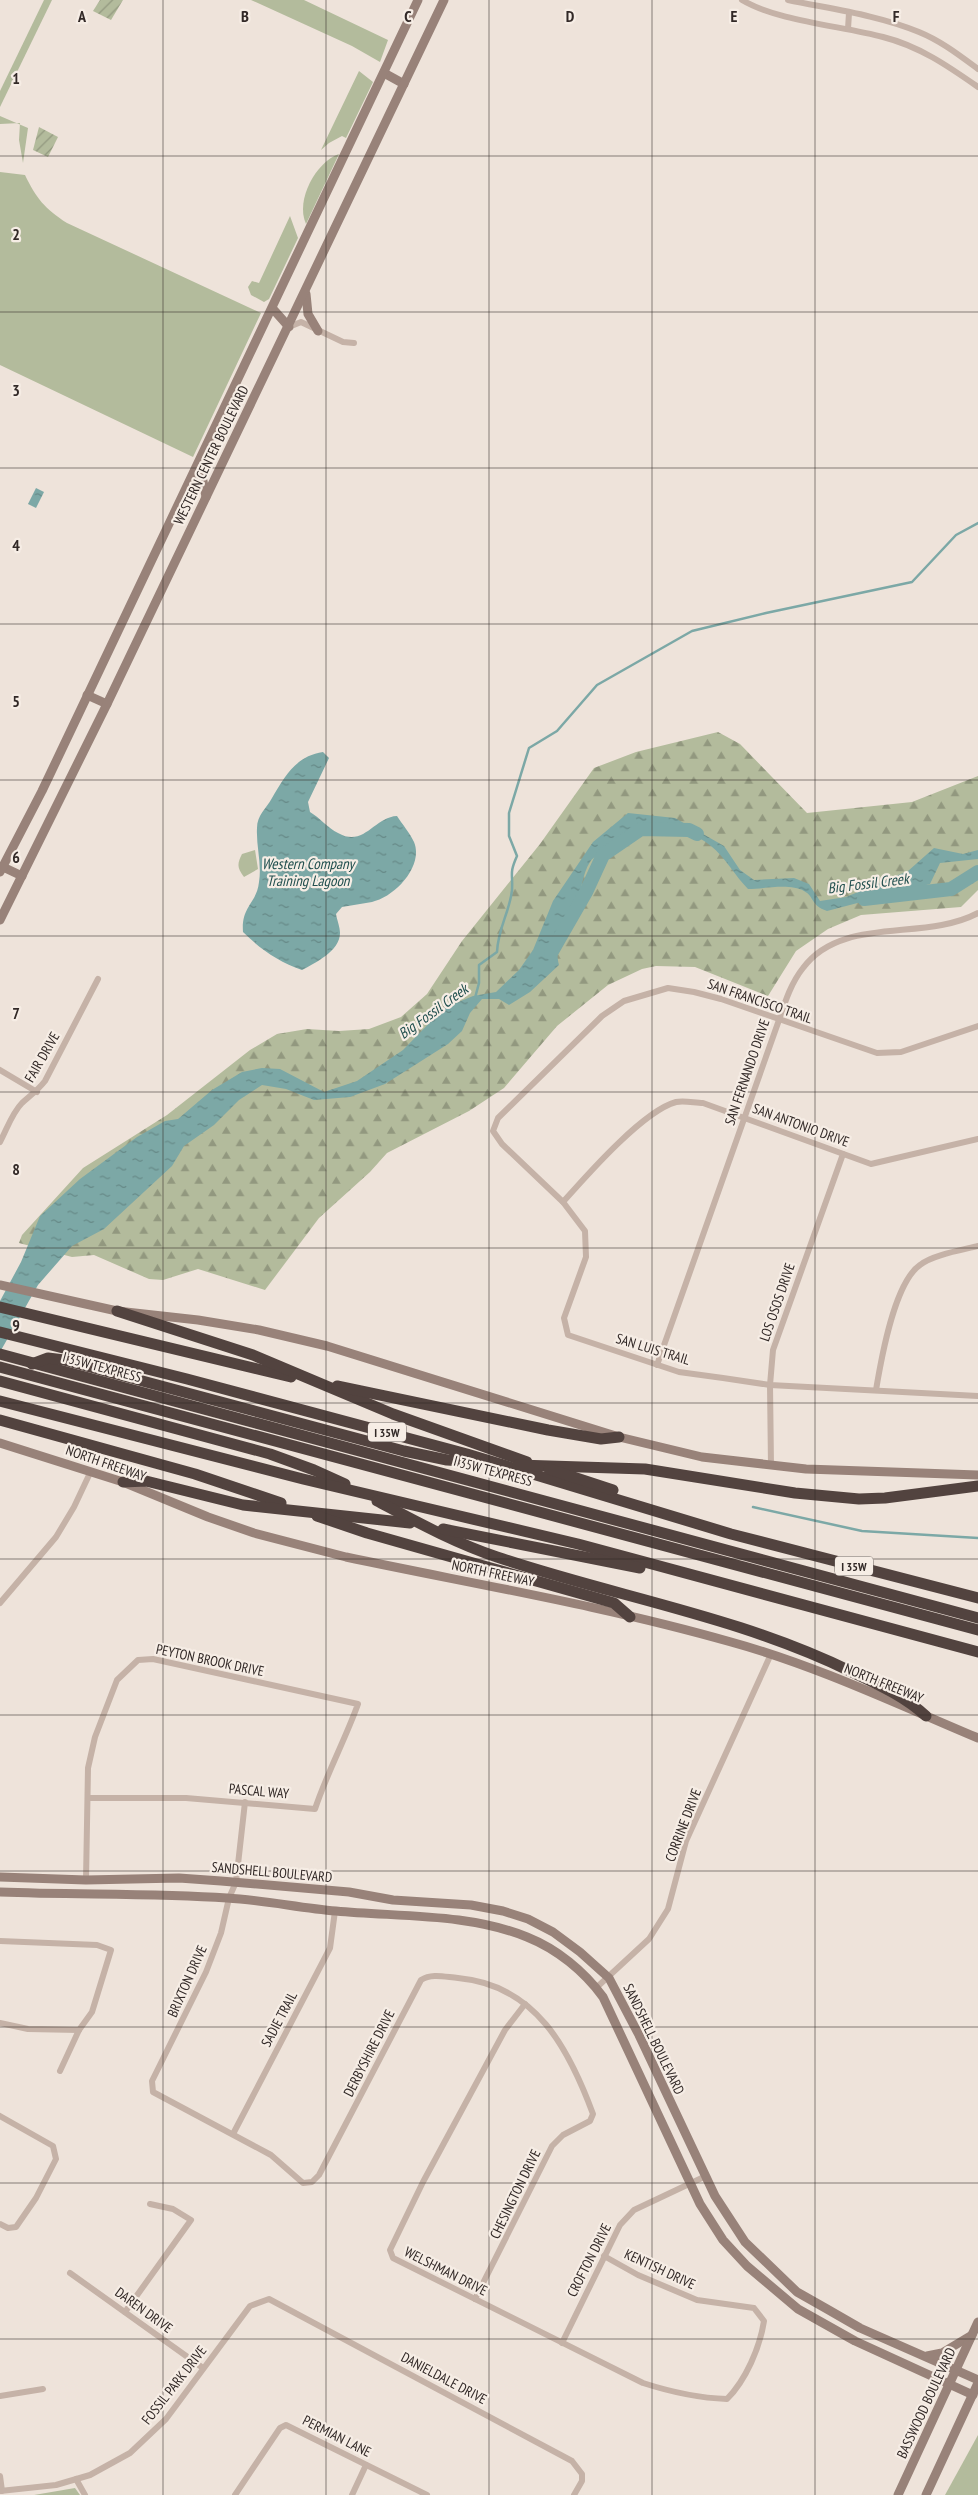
<svg xmlns="http://www.w3.org/2000/svg" width="978" height="2495" viewBox="0 0 978 2495" font-family="'PT Sans Narrow',sans-serif">
<defs>
<pattern id="forest-firs" width="22" height="20" patternUnits="userSpaceOnUse" patternTransform="scale(1.25)"><rect width="22" height="20" fill="#b3bb9c"/><path d="M5 1l3.5 6h-7zM16 11l3.5 6h-7z" fill="#92987f"/></pattern>
<pattern id="garden-furrows" width="10" height="10" patternUnits="userSpaceOnUse" patternTransform="scale(1.25)"><rect width="10" height="10" fill="#b3bb9c"/><path d="M-1 1l2-2M0 10L10 0M9 11l2-2" fill="none" stroke="#92987f"/></pattern>
<pattern id="water-ripples" width="26" height="14" patternUnits="userSpaceOnUse" patternTransform="scale(1.25)"><rect width="26" height="14" fill="#7ca8a6"/><path d="M2 4q2-2 4 0t4 0M15 11q2-2 4 0t4 0" fill="none" stroke="#668987"/></pattern>
</defs>
<rect width="100%" height="100%" fill="#eee3da"/>
<g fill="#b3bb9c">
<polygon points="44,0 52,0 0,107 0,91"/>
<polygon points="251,0 304,0 388,40 380,62 352,46"/>
<polygon points="359,71 373,82 346,138 342,136 329,143 321,150"/>
<polygon points="0,116 28,128 23,163 19,140 20,123 0,124"/>
<path d="M339 154 306 224C295 200 316 162 339 154Z"/>
<path d="M0 172 25 175C36 198 45 209 67 223L261 313 193 457 0 365Z"/>
<polygon points="290,216 298,238 269,299 264,302 251,295 248,287 252,281 259,283"/>
<path d="M255 850 258 869 244 877C237 868 237 864 242 854Z"/>
<polygon points="978,2435 978,2495 945,2495"/>
<polygon points="75,2488 80,2495 31,2495 34,2495"/>
</g>
<polygon fill="url(#forest-firs)" points="718,732 740,744 807,813 912,802 978,776 978,890 961,907 861,915 828,929 796,951 768,996 695,967 656,966 642,969 608,985 557,1026 504,1088 469,1111 387,1153 370,1172 319,1218 265,1290 198,1269 163,1280 149,1279 94,1255 72,1257 19,1243 22,1235 83,1168 167,1115 250,1050 277,1034 307,1029 339,1031 369,1029 401,1017 427,994 462,941 540,844 594,768 636,752"/>
<g fill="url(#garden-furrows)">
<polygon points="100,0 123,0 111,20 93,11"/>
<polygon points="39,127 58,137 48,157 33,150"/>
</g>
<g fill="url(#water-ripples)">
<polygon points="36,488 44,492 36,508 28,504"/>
<path d="M323 752 329 758 308 802 310 812C320 818 328 828 338 833 364 848 374 817 397 816 402 824 410 833 414 842 424 866 395 897 372 902 362 904 352 905 342 907L336 914C337 920 340 927 340 933 340 951 315 963 302 970 279 962 260 949 243 932 241 906 257 903 259 882 262 864 256 846 257 828 257 815 266 809 272 798 285 776 296 756 323 752Z"/>
<path d="M628 813 675 818 724 846 740 870 754 880 794 878 809 884 820 901 846 897 908 871 934 848 963 854 978 850V859L940 863 930 884 827 911C810 905 815 897 804 891 790 883 764 889 748 889 736 877 724 856 711 846 677 820 641 818 608 847 603 851 594 856 590 862 582 874 582 892 575 905 565 924 553 942 559 965L530 992 509 1005 499 999H482L470 1013 462 1031 448 1044 385 1084 350 1097 314 1100 286 1089 262 1085 239 1100 214 1125 184 1146 172 1166 104 1229 72 1246 38 1285 0 1352V1301L21 1262 40 1216 80 1179 137 1137 165 1121 178 1119 212 1090 242 1072 262 1068 280 1069 324 1092 357 1081 403 1050 444 1008 473 996 496 992 519 970 533 950 553 901 593 842Z"/>
</g>
<g fill="none" stroke-linecap="round" stroke-linejoin="round">
<g stroke="#7ca8a6" stroke-width="2.5">
<path d="M475 998 479 983V965L497 952C498 928 510 911 512 890 513 873 509 874 517 856L509 836V813L529 748 557 731 597 685 692 631 766 613 912 582 956 535 978 523"/>
<polyline points="753,1507 862,1531 978,1538"/>
</g>
<g stroke="#7ca8a6" stroke-width="14">
<polyline points="864,899 951,889 978,872"/>
<polyline points="551,953 586,892 603,855 641,829 689,830 697,834"/>
</g>
<g stroke="#c5b2a7" stroke-width="6">
<path d="M742 0C777 21 842 26 883 37 919 46 948 66 978 87"/>
<path d="M788 0C831 9 878 15 919 32 941 41 959 55 978 69"/>
<polyline points="848,29 849,13"/>
<polyline points="289,327 301,322 343,342 354,343"/>
<polyline points="978,1026 901,1052 877,1053 721,999 694,992 668,988 624,1001 602,1016 498,1118 493,1131 502,1144 563,1202 585,1231 586,1257 564,1318 568,1335 679,1372 723,1378 770,1385 978,1396"/>
<polyline points="0,1070 37,1092"/>
<path d="M0 1142C7 1129 12 1113 22 1103 31 1095 38 1090 45 1081L98 979"/>
<path d="M563 1202C587 1175 643 1111 676 1102 684 1100 695 1103 703 1103L871 1164 978 1139"/>
<path d="M657 1365 779 1020C785 1002 791 983 803 968 842 915 924 942 978 913"/>
<path d="M876 1390C881 1360 894 1283 920 1265 932 1255 962 1250 978 1246"/>
<polyline points="771,1466 770,1385 773,1350 843,1154"/>
<polyline points="0,1603 56,1537 74,1507 90,1473"/>
<path d="M245 1802 236 1882 229 1898 221 1933 206 1972 152 2081 153 2092 271 2155 303 2183 312 2182 319 2175 421 1980C432 1973 445 1977 458 1978 536 1985 569 2049 593 2114L590 2121 563 2135 552 2146 475 2299"/>
<path d="M86 1880 88 1768 95 1737 117 1680 138 1660 153 1659 358 1704C345 1740 327 1773 315 1809L186 1798H88"/>
<polyline points="0,1941 97,1945 111,1950 92,2012 79,2030 60,2071"/>
<polyline points="596,1988 649,1939 668,1909 686,1841 771,1654"/>
<path d="M525 2004 505 2030 423 2182 390 2250 393 2258 643 2383C671 2392 697 2398 727 2399 746 2380 760 2347 764 2321L754 2308 697 2300 638 2275 604 2256"/>
<polyline points="0,2023 28,2029 79,2030"/>
<polyline points="0,2116 53,2146 56,2159 36,2198 16,2227 8,2228 0,2224"/>
<polyline points="233,2134 330,1948 335,1911"/>
<polyline points="70,2273 203,2368"/>
<polyline points="125,2312 191,2220 173,2209 150,2204"/>
<polyline points="562,2343 620,2225 634,2210 706,2176"/>
<polyline points="0,2396 43,2389"/>
<polyline points="0,2476 2,2491"/>
<polyline points="76,2479 85,2495"/>
<polyline points="0,2491 56,2485 90,2475 130,2453 166,2419 250,2306 269,2299 572,2461 582,2474 582,2481 574,2495"/>
<polyline points="235,2495 280,2428 286,2425 427,2495"/>
<polyline points="352,2495 366,2465"/>
</g>
<g stroke="#988279" stroke-width="9">
<polyline points="384,73 404,84"/>
<polyline points="306,294 308,314 318,331"/>
<polyline points="273,309 289,327"/>
<polyline points="195,470 203,481 206,497"/>
<polyline points="87,695 107,704"/>
<polyline points="3,867 22,876"/>
<polyline points="0,872 42,791 418,0"/>
<polyline points="0,920 107,704 444,0"/>
<polyline points="0,1285 117,1311 198,1320 259,1330 327,1346 619,1437 702,1457 806,1469 978,1475"/>
<path d="M0 1443 123 1482 208 1517 254 1533 346 1557C474 1584 605 1606 731 1642 815 1665 897 1704 978 1738"/>
<polyline points="0,1877 86,1880 179,1878 221,1881 349,1892 393,1900 471,1905 503,1911 528,1919 553,1932 580,1952 609,1978 639,2035 715,2196 745,2242 797,2292 827,2309 860,2328 978,2380"/>
<path d="M0 1892C76 1895 152 1893 227 1898 264 1900 300 1908 336 1911 399 1917 468 1913 527 1937 557 1949 584 1971 603 1997L700 2204 723 2240 747 2266 798 2309 855 2341 973 2395"/>
<polyline points="927,2356 942,2353 972,2335"/>
<polyline points="898,2495 978,2322"/>
<polyline points="926,2495 978,2383"/>
</g>
<g stroke="#52433f" stroke-width="11">
<polyline points="0,1307 291,1377"/>
<polyline points="117,1311 253,1355 393,1414 527,1462"/>
<polyline points="0,1332 187,1379 467,1454 731,1534 978,1598"/>
<polyline points="0,1354 978,1618"/>
<polyline points="32,1364 48,1358 64,1360 404,1451 447,1460 477,1462"/>
<polyline points="0,1367 978,1630"/>
<polyline points="0,1381 270,1454 314,1470 345,1484"/>
<polyline points="337,1386 548,1430 601,1439 619,1437"/>
<polyline points="0,1401 303,1479 578,1544 978,1652"/>
<polyline points="0,1420 195,1474 281,1503"/>
<polyline points="518,1465 645,1469 795,1493 859,1499 885,1498 978,1486"/>
<polyline points="549,1469 613,1490"/>
<polyline points="123,1482 146,1481 243,1505 410,1523"/>
<path d="M377 1501C415 1521 455 1543 497 1557 616 1597 738 1616 852 1672 879 1685 904 1696 926 1716"/>
<polyline points="317,1516 367,1533 614,1603 630,1617"/>
<polyline points="443,1529 640,1568"/>
</g>
</g>
<path fill="none" stroke="#322927" stroke-width="1" stroke-opacity="0.55" d="M163 0V2495M326 0V2495M489 0V2495M652 0V2495M815 0V2495M0 156H978M0 312H978M0 468H978M0 624H978M0 780H978M0 936H978M0 1092H978M0 1248H978M0 1403H978M0 1559H978M0 1715H978M0 1871H978M0 2027H978M0 2183H978M0 2339H978"/>
<g text-anchor="middle" dominant-baseline="central" stroke-width="4.5" stroke-linejoin="round" paint-order="stroke">
<g fill="#f6ede5" stroke="#6d6460" stroke-width="1">
<rect x="368" y="1422.5" width="38" height="19" rx="4"/>
<rect x="835" y="1556.5" width="38" height="19" rx="4"/>
</g>
<g font-size="12" font-weight="bold" fill="#322927">
<text x="387" y="1432">I 35W</text>
<text x="854" y="1566">I 35W</text>
</g>
<g font-size="14" fill="#322927" stroke="#f6ede5">
<text transform="translate(211 455) rotate(-64)">WESTERN CENTER BOULEVARD</text>
<text transform="translate(760 1001) rotate(19)">SAN FRANCISCO TRAIL</text>
<text transform="translate(42 1057) rotate(-60)">FAIR DRIVE</text>
<text transform="translate(747 1072) rotate(-71)">SAN FERNANDO DRIVE</text>
<text transform="translate(801 1125) rotate(20)">SAN ANTONIO DRIVE</text>
<text transform="translate(777 1302) rotate(-71)">LOS OSOS DRIVE</text>
<text transform="translate(653 1349) rotate(17)">SAN LUIS TRAIL</text>
<text transform="translate(102 1367) rotate(15)">I 35W TEXPRESS</text>
<text transform="translate(106 1463) rotate(19)">NORTH FREEWAY</text>
<text transform="translate(493 1471) rotate(15)">I 35W TEXPRESS</text>
<text transform="translate(493 1573) rotate(12)">NORTH FREEWAY</text>
<text transform="translate(210 1660) rotate(12)">PEYTON BROOK DRIVE</text>
<text transform="translate(884 1683) rotate(22)">NORTH FREEWAY</text>
<text transform="translate(259 1791) rotate(5)">PASCAL WAY</text>
<text transform="translate(683 1825) rotate(-69)">CORRINE DRIVE</text>
<text transform="translate(272 1872) rotate(5)">SANDSHELL BOULEVARD</text>
<text transform="translate(187 1981) rotate(-66)">BRIXTON DRIVE</text>
<text transform="translate(279 2019) rotate(-62)">SADIE TRAIL</text>
<text transform="translate(654 2039) rotate(64)">SANDSHELL BOULEVARD</text>
<text transform="translate(369 2053) rotate(-63)">DERBYSHIRE DRIVE</text>
<text transform="translate(515 2194) rotate(-64)">CHESINGTON DRIVE</text>
<text transform="translate(589 2260) rotate(-63)">CROFTON DRIVE</text>
<text transform="translate(660 2269) rotate(25)">KENTISH DRIVE</text>
<text transform="translate(446 2271) rotate(27)">WELSHMAN DRIVE</text>
<text transform="translate(144 2310) rotate(36)">DAREN DRIVE</text>
<text transform="translate(444 2378) rotate(28)">DANIELDALE DRIVE</text>
<text transform="translate(174 2385) rotate(-52)">FOSSIL PARK DRIVE</text>
<text transform="translate(926 2403) rotate(-65)">BASSWOOD BOULEVARD</text>
<text transform="translate(337 2436) rotate(27)">PERMIAN LANE</text>
</g>
<g font-size="15" font-style="italic" fill="#214f4e" stroke="#f6ede5">
<text x="308" y="863">Western Company<tspan x="308" dy="17">Training Lagoon</tspan></text>
<text transform="translate(868 883) rotate(-7)">Big Fossil Creek</text>
<text transform="translate(433 1011) rotate(-36)">Big Fossil Creek</text>
</g>
</g>
<g font-size="16" text-anchor="middle" font-weight="bold" fill="#322927" stroke="#f6ede5" stroke-width="4.5" stroke-linejoin="round" paint-order="stroke">
<text x="82" y="22">A</text>
<text x="245" y="22">B</text>
<text x="408" y="22">C</text>
<text x="570" y="22">D</text>
<text x="734" y="22">E</text>
<text x="896" y="22">F</text>
<text x="16" y="84">1</text>
<text x="16" y="240">2</text>
<text x="16" y="396">3</text>
<text x="16" y="551">4</text>
<text x="16" y="707">5</text>
<text x="16" y="863">6</text>
<text x="16" y="1019">7</text>
<text x="16" y="1175">8</text>
<text x="16" y="1331">9</text>
</g>
</svg>
